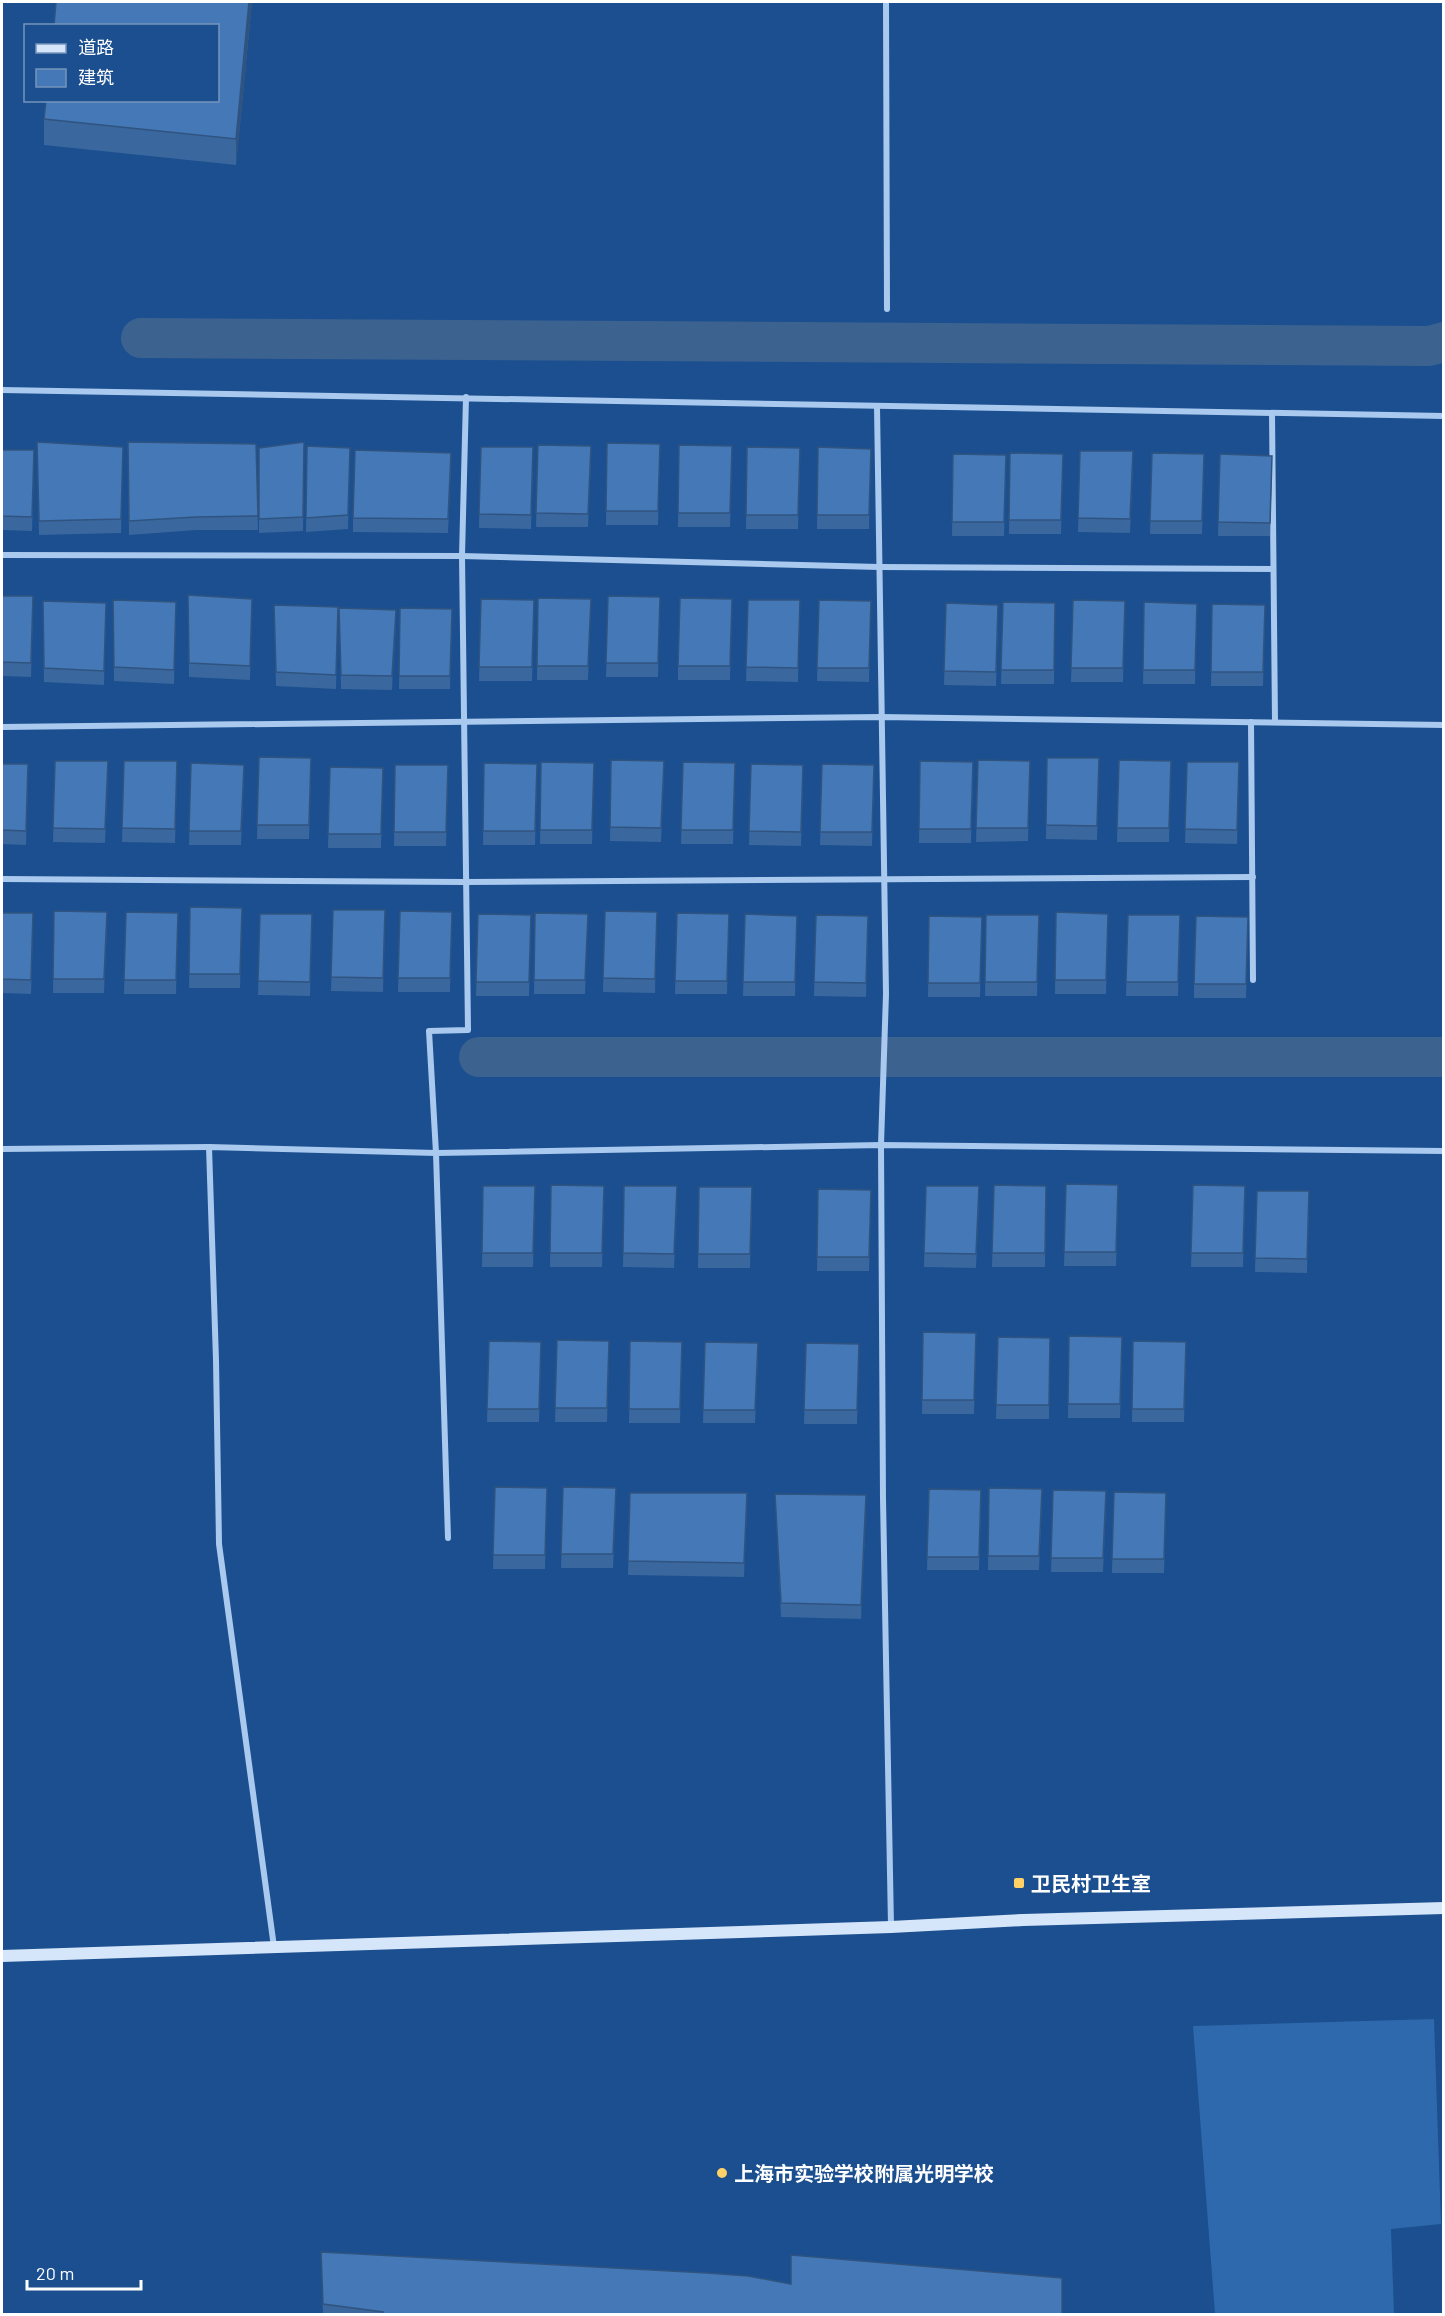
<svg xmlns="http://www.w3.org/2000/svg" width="1445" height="2316" viewBox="0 0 1445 2316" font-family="Barlow,'Noto Sans SC',sans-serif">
<rect width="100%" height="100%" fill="#1b4f8f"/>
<polygon fill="#2e69ad" points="1434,2019 1441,2224 1391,2229 1394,2314 1215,2314 1193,2026"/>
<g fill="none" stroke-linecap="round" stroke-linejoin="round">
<g stroke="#3c6290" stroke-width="40">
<polyline points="141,338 1429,346 1444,342"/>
<polyline points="479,1057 1444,1057"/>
</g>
<g stroke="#a9c9ee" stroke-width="6">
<polyline points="886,2 887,309"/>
<polyline points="2,390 1444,416"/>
<polyline points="877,406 886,994 881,1145 883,1499 891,1926"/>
<polyline points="1272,413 1275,722"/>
<polyline points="2,555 462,556 879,567 1273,569"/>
<polyline points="1251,722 1253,980"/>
<polyline points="2,727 881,717 1444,725"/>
<polyline points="2,879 465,882 1253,877"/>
<polyline points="2,1149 209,1147"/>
<polyline points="448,1538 436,1153 881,1145 1444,1151"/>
<polyline points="274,1947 219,1544 216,1360 209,1147 436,1153 429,1031 468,1030 462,556 466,397"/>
</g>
<polyline stroke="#d6e6fa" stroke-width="12" points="2,1956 891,1927 1023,1920 1444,1908"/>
</g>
<g fill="#3a679d">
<polygon points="252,2 236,165 44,145 44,119"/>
<polygon points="37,442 123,447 121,533 39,535"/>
<polygon points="128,442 256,444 258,530 196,530 129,535"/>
<polygon points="304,442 303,531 259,533 259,448"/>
<polygon points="607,443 660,444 658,525 606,525"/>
<polygon points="538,445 591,460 588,527 536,527"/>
<polygon points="679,445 732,460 730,527 678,527"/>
<polygon points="307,446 350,448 348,529 306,532"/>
<polygon points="481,447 533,461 531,529 479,528"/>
<polygon points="747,447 800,462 798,529 746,529"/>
<polygon points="818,447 871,462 869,529 817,529"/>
<polygon points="2,450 34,464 32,531 2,530"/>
<polygon points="1080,451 1133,465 1130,533 1078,532"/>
<polygon points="1010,453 1063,467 1061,534 1009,534"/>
<polygon points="1152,453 1204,468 1202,534 1150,534"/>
<polygon points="953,454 1006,469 1004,536 952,536"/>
<polygon points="1220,454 1272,470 1270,536 1218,536"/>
<polygon points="451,466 448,533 353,532 353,518"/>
<polygon points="188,595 252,599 250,680 189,677"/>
<polygon points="2,596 33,610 31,677 2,676"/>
<polygon points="608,596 660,597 658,677 606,677"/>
<polygon points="538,598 591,599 588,680 537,680"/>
<polygon points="481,599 534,614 532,681 479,681"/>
<polygon points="732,599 730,680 678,680 678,666"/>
<polygon points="113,600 176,602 174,684 114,681"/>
<polygon points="748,600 800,600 798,682 746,681"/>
<polygon points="819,600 871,601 869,682 817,681"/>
<polygon points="1073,600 1125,601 1123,682 1071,682"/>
<polygon points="43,601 106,603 104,685 44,682"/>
<polygon points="1003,602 1055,603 1054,684 1001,684"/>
<polygon points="1144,602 1197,604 1195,684 1143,684"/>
<polygon points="946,603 998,619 996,686 944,685"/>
<polygon points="1212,604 1265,605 1263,686 1211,686"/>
<polygon points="274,605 338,607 336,689 276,686"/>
<polygon points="339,608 396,624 392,690 341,689"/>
<polygon points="400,608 452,609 450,689 399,689"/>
<polygon points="259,757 311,772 309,839 257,839"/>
<polygon points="1047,758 1099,772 1097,840 1046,839"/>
<polygon points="611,760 664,774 661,842 610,841"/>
<polygon points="978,760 1030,775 1028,841 976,842"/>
<polygon points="1119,760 1171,761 1169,842 1117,842"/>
<polygon points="55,761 108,775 105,843 53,842"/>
<polygon points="124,761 177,775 175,843 122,842"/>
<polygon points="920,761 973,776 971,843 919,843"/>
<polygon points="541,762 594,763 592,844 540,844"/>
<polygon points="683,762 735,777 733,844 681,844"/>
<polygon points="1187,762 1239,762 1237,844 1185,843"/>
<polygon points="191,763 244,778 241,845 189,845"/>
<polygon points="484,763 537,778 535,845 483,845"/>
<polygon points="2,764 28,778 26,845 2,844"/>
<polygon points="751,764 803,779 801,846 749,845"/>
<polygon points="822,764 874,779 872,846 820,845"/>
<polygon points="395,765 448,779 446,846 394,846"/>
<polygon points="330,767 383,781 381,848 328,848"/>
<polygon points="190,907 242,908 240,988 189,988"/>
<polygon points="333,910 385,910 383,992 331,991"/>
<polygon points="54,911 107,926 104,993 53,993"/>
<polygon points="400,911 452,912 450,992 398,992"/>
<polygon points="605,911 657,912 655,993 603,992"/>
<polygon points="126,912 178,913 176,994 124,994"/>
<polygon points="1056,912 1108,927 1106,994 1055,994"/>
<polygon points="2,913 33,927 31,994 2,993"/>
<polygon points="535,913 588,914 585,994 534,994"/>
<polygon points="677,913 729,914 727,994 675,994"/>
<polygon points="260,914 312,928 310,996 258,995"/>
<polygon points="478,914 531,929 529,996 476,996"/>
<polygon points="745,914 797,916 795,996 743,996"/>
<polygon points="816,915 868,930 866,997 814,996"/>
<polygon points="986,915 1039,929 1037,996 985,996"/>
<polygon points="1128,915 1180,929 1178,996 1126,996"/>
<polygon points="929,916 982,917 980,997 928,997"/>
<polygon points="1248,931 1246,998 1194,998 1194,984"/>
<polygon points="1066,1184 1118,1199 1116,1266 1064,1266"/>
<polygon points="551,1185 604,1200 602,1267 550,1267"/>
<polygon points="994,1185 1046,1186 1045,1267 992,1267"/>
<polygon points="1193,1185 1245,1200 1243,1267 1191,1267"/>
<polygon points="483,1186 535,1200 533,1267 482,1267"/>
<polygon points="624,1186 677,1200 674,1268 623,1267"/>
<polygon points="926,1186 979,1200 976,1268 924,1267"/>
<polygon points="699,1187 752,1201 750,1268 698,1268"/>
<polygon points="818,1189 871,1204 869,1271 817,1271"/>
<polygon points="1257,1191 1309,1205 1307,1273 1255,1272"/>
<polygon points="923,1332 976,1347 974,1414 922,1414"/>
<polygon points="1069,1336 1122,1351 1120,1418 1068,1418"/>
<polygon points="998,1337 1050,1338 1049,1419 996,1419"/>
<polygon points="557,1340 609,1355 607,1422 555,1422"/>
<polygon points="489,1341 541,1356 539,1422 487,1422"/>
<polygon points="630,1341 682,1342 680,1423 629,1423"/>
<polygon points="1133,1341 1186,1356 1184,1422 1132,1422"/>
<polygon points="705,1342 758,1357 755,1423 703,1423"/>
<polygon points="806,1343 859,1358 857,1424 804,1424"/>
<polygon points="495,1487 547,1488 545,1569 493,1569"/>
<polygon points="563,1487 616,1501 613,1568 561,1568"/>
<polygon points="989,1488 1042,1503 1039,1570 988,1570"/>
<polygon points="929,1489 981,1504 979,1570 927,1570"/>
<polygon points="1053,1490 1106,1505 1103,1572 1051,1572"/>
<polygon points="1114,1492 1166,1507 1164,1573 1112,1573"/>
<polygon points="630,1493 747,1507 744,1577 628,1575"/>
<polygon points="775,1494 866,1509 861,1619 781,1617"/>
<polygon points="321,2252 791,2284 1062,2314 323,2314"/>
</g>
<g fill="#305480">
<polygon points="249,2 252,2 236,165 236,139"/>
<polygon points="396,610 396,624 392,690 392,676"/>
<polygon points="747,1493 747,1507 744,1577 744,1563"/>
<polygon points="866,1495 866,1509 861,1619 861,1605"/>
</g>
<g fill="#4478b7" stroke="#305480" stroke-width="1.5">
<polygon points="56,2 249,2 236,139 44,119 46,100 218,100 218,26 54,26"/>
<polygon points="37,442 123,447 121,519 39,521"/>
<polygon points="128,442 256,444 258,516 196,517 129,521"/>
<polygon points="304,442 303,517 259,519 259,448"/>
<polygon points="607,443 660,444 658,511 606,511"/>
<polygon points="538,445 591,446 588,514 536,513"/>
<polygon points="679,445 732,446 730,513 678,513"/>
<polygon points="307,446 350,448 348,515 306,518"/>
<polygon points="481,447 533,447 531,515 479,514"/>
<polygon points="747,447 800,448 798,515 746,515"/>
<polygon points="818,447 871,449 869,515 817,515"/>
<polygon points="2,450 34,450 32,517 2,516"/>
<polygon points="355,450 451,453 448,519 353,518"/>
<polygon points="1080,451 1133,451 1130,519 1078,518"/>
<polygon points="1010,453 1063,454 1061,520 1009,520"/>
<polygon points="1152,453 1204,454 1202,521 1150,521"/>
<polygon points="953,454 1006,455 1004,522 952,522"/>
<polygon points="1220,454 1272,456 1270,523 1218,522"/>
<polygon points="188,595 252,599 250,666 189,663"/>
<polygon points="2,596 33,596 31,663 2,662"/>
<polygon points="608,596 660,597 658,663 606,663"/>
<polygon points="538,598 591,599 588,666 537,666"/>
<polygon points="680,598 732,599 730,666 678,666"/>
<polygon points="481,599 534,600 532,667 479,667"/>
<polygon points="113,600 176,602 174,670 114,667"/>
<polygon points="748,600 800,600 798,668 746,667"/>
<polygon points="819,600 871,601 869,668 817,668"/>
<polygon points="1073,600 1125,601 1123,668 1071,668"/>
<polygon points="43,601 106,603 104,671 44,668"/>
<polygon points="1003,602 1055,603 1054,670 1001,670"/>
<polygon points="1144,602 1197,604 1195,670 1143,670"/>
<polygon points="946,603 998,605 996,672 944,671"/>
<polygon points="1212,604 1265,605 1263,672 1211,672"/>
<polygon points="274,605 338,607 336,675 276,672"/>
<polygon points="339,608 396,610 392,676 341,675"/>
<polygon points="400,608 452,609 450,676 399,676"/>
<polygon points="259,757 311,758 309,825 257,825"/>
<polygon points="1047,758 1099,758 1097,826 1046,825"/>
<polygon points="611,760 664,761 661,828 610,827"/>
<polygon points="978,760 1030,761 1028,828 976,828"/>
<polygon points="1119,760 1171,761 1169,828 1117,828"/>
<polygon points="55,761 108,761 105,829 53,828"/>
<polygon points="124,761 177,761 175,829 122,828"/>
<polygon points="920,761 973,762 971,829 919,829"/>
<polygon points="541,762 594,763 592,830 540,830"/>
<polygon points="683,762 735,763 733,830 681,830"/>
<polygon points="1187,762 1239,762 1237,830 1185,829"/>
<polygon points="191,763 244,765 241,831 189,831"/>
<polygon points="484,763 537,764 535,831 483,831"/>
<polygon points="2,764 28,764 26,831 2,830"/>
<polygon points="751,764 803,765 801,832 749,831"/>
<polygon points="822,764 874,765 872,832 820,832"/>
<polygon points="395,765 448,765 446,832 394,832"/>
<polygon points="330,767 383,768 381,834 328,834"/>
<polygon points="190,907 242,908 240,974 189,974"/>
<polygon points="333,910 385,910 383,978 331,977"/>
<polygon points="54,911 107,912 104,979 53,979"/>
<polygon points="400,911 452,912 450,978 398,978"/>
<polygon points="605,911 657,912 655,979 603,978"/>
<polygon points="126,912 178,913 176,980 124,980"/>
<polygon points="1056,912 1108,914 1106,980 1055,980"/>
<polygon points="2,913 33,913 31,980 2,979"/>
<polygon points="535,913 588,914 585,980 534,980"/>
<polygon points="677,913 729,914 727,981 675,981"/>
<polygon points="260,914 312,914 310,982 258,981"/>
<polygon points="478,914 531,915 529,982 476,982"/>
<polygon points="745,914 797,916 795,982 743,982"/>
<polygon points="816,915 868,916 866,983 814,982"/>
<polygon points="986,915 1039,915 1037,982 985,982"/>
<polygon points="1128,915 1180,915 1178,982 1126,982"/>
<polygon points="929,916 982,917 980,983 928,983"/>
<polygon points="1196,916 1248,917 1246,984 1194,984"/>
<polygon points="1066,1184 1118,1185 1116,1252 1064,1252"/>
<polygon points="551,1185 604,1186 602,1253 550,1253"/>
<polygon points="994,1185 1046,1186 1045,1253 992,1253"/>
<polygon points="1193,1185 1245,1186 1243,1253 1191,1253"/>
<polygon points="483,1186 535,1186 533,1253 482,1253"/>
<polygon points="624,1186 677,1186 674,1254 623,1253"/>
<polygon points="926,1186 979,1186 976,1254 924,1253"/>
<polygon points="699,1187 752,1187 750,1254 698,1254"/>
<polygon points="818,1189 871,1190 869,1257 817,1257"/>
<polygon points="1257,1191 1309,1191 1307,1259 1255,1258"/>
<polygon points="923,1332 976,1333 974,1400 922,1400"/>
<polygon points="1069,1336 1122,1337 1120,1404 1068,1404"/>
<polygon points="998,1337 1050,1338 1049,1405 996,1405"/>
<polygon points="557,1340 609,1341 607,1408 555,1408"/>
<polygon points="489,1341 541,1342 539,1409 487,1409"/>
<polygon points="630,1341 682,1342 680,1409 629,1409"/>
<polygon points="1133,1341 1186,1342 1184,1409 1132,1409"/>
<polygon points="705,1342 758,1343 755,1410 703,1410"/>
<polygon points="806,1343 859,1344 857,1410 804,1410"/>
<polygon points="495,1487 547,1488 545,1555 493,1555"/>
<polygon points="563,1487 616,1488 613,1554 561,1554"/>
<polygon points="989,1488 1042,1489 1039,1556 988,1556"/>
<polygon points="929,1489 981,1490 979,1557 927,1557"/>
<polygon points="1053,1490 1106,1491 1103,1558 1051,1558"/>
<polygon points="1114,1492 1166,1493 1164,1559 1112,1559"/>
<polygon points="630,1493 747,1493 744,1563 628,1561"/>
<polygon points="775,1494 866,1495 861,1605 781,1603"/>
<polygon points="321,2252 707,2273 748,2276 791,2284 791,2255 1062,2278 1062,2314 383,2314 383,2312 323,2304"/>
</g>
<g fill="#ffd166" stroke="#1b4f8f" stroke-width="2">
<rect x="1013" y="1877" width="12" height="12" rx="3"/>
<circle cx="722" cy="2173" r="6"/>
</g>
<g text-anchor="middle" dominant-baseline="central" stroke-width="4.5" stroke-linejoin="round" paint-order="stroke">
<g font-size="20" font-weight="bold" fill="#fff" stroke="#1b4f8f" text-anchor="start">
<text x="1031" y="1883">卫民村卫生室</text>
<text x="734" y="2173">上海市实验学校附属光明学校</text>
</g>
</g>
<rect width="1445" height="2316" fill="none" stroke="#ffffff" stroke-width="6"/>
<rect x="24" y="24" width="195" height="78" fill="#1b4f8f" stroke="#7695bc" stroke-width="1.5"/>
<rect x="36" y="44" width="30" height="9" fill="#d6e6fa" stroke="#7695bc" stroke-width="1.5"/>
<text x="78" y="54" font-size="18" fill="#ffffff">道路</text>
<rect x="36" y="69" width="30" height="18" fill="#4478b7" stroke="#7695bc" stroke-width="1.5"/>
<text x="78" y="84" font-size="18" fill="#ffffff">建筑</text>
<path d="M27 2280v9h114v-9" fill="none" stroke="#ffffff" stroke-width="3"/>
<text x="36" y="2280" font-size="18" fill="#ffffff" stroke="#1b4f8f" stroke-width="4.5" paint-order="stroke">20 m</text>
</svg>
